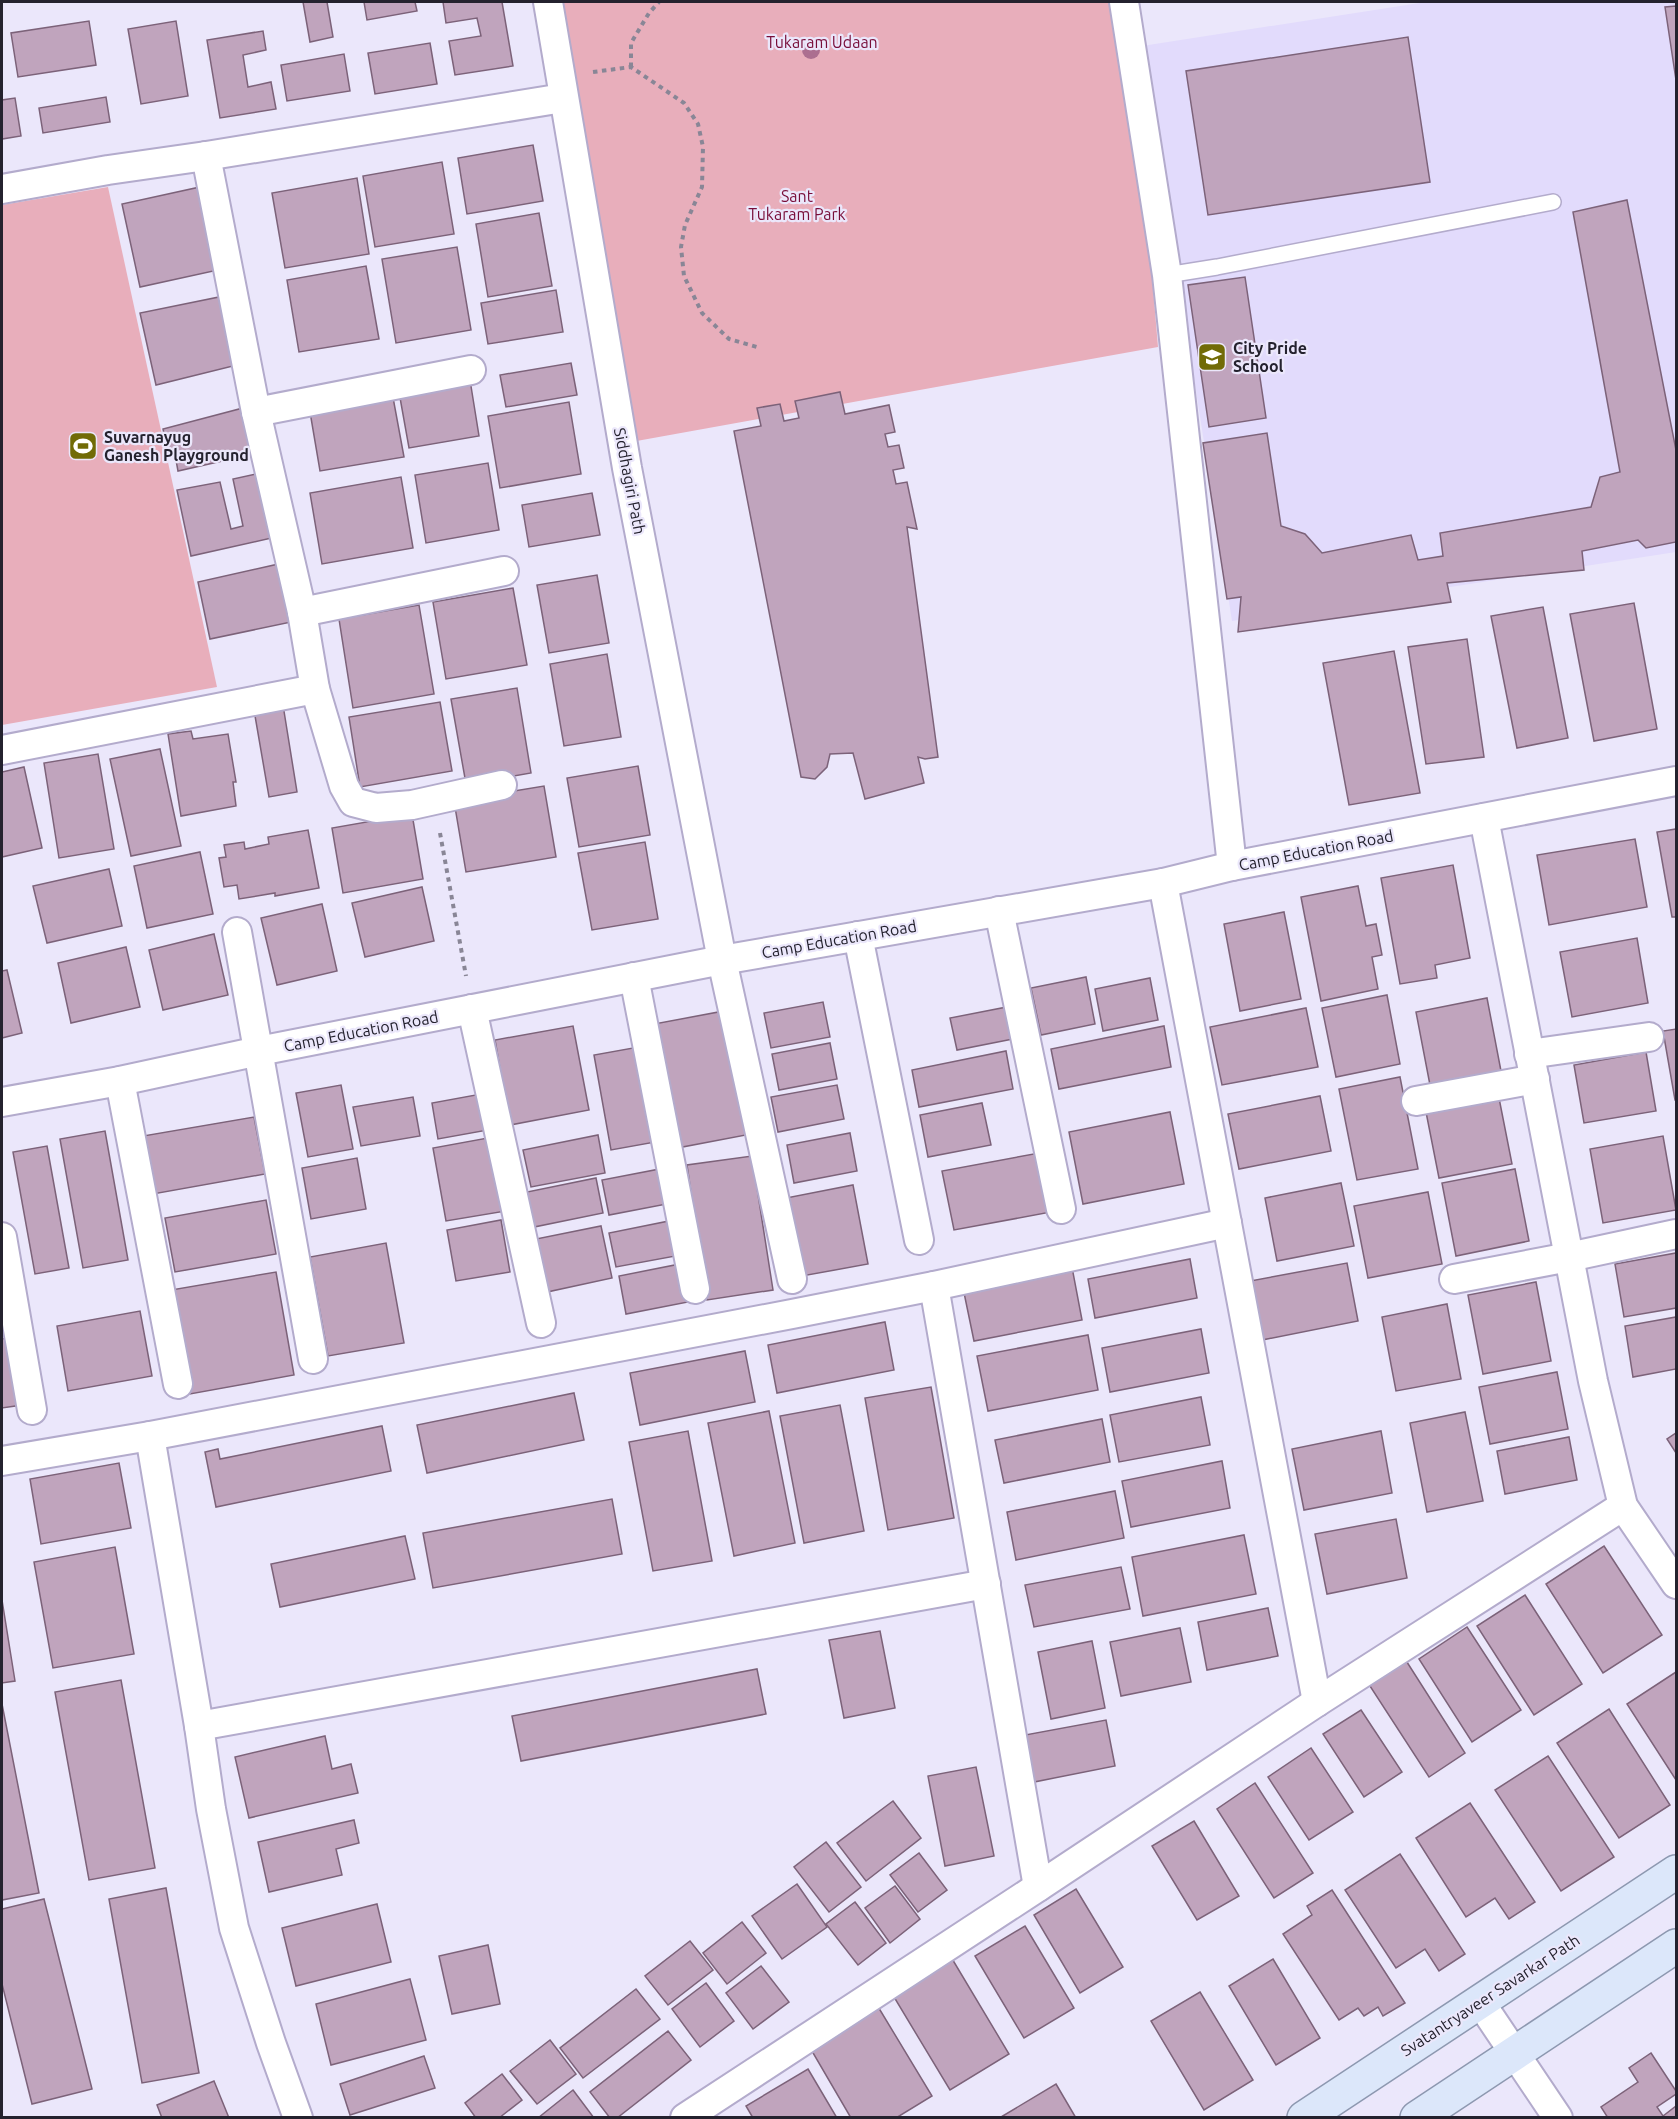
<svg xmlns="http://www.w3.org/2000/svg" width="1678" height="2119" viewBox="0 0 1678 2119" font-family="Ubuntu,sans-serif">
<rect width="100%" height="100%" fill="#ebe7fb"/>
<polygon fill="#e2dbfc" points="1426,2 1676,2 1676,552 1232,621 1142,46"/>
<g fill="#e8aebb">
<polygon points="554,2 1111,2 1152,276 1158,347 631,442"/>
<polygon points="108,187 217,687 2,725 2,205"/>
</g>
<g fill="#c0a4bd" stroke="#7c6279" stroke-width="1.5">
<polygon points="303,2 327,2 333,37 310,42"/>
<polygon points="364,2 415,2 417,11 367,20"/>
<polygon points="443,2 502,2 513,66 455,75 449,41 481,36 477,18 446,23"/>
<polygon points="1676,6 1676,80 1665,7"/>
<polygon points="89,21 96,65 18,77 11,33"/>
<polygon points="176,21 188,96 141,104 128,29"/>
<polygon points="263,31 266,50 243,55 248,87 271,82 276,109 220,118 207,40"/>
<polygon points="1408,37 1430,182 1208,215 1186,71"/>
<polygon points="430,43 437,84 375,94 368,53"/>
<polygon points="344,54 350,91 287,101 281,65"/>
<polygon points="106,97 110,122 43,133 39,108"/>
<polygon points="15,98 21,136 2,139 2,100"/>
<polygon points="533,145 543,201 467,214 458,158"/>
<polygon points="442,162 454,234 375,247 363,176"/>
<polygon points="357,178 369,254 285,268 272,193"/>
<polygon points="200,187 218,270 140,287 122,204"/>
<polygon points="1627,200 1676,450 1676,542 1646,548 1638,540 1582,551 1584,570 1447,583 1451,602 1238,632 1241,597 1227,599 1203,443 1267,433 1281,526 1305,534 1322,553 1411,535 1418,560 1443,556 1440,533 1591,507 1600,477 1620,472 1573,212"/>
<polygon points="539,213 552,286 488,297 476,224"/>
<polygon points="457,247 471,330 396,343 382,259"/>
<polygon points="366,266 379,339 299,352 287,280"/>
<polygon points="1245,277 1266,418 1209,427 1188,285"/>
<polygon points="556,290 563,332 488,344 481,303"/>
<polygon points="224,296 237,365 156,385 140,313"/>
<polygon points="571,363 577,395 506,407 500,375"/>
<polygon points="470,380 479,436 409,448 399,392"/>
<polygon points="392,392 404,457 320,471 309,406"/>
<polygon points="840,392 845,414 889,405 895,432 885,434 888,447 899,445 904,468 893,470 896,484 907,482 917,529 907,527 938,757 925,759 918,757 924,783 865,799 853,753 830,754 827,767 815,779 801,777 734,431 761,426 757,408 780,404 784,421 799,418 795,401"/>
<polygon points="569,402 581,474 500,488 488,416"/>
<polygon points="243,408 256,444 248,450 249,455 178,471 174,449 168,451 163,429"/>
<polygon points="488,463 499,530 426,543 415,475"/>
<polygon points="261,473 276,537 191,556 177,490 220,482 231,529 243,526 233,479"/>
<polygon points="401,477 413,548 322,564 310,493"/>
<polygon points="592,493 600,535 529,547 522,505"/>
<polygon points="283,563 296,621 210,639 198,582"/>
<polygon points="597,575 609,643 549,653 537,585"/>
<polygon points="513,588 527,665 446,679 433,602"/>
<polygon points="1634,603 1657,729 1594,741 1570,614"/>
<polygon points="419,605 434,694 353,708 339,619"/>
<polygon points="1543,607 1568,738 1517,748 1491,616"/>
<polygon points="1467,639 1484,757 1426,764 1408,647"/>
<polygon points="1394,651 1420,793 1349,805 1323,663"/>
<polygon points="607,654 621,737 564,746 550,664"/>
<polygon points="517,688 531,773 466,784 451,699"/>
<polygon points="440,702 452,771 360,787 349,717"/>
<polygon points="283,705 297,792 269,797 254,710"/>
<polygon points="191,731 193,739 228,734 236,782 233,782 236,806 181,816 168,734"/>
<polygon points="160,749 181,846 131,856 110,759"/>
<polygon points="98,754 114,849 59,858 44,763"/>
<polygon points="638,766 650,835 579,847 567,778"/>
<polygon points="24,767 42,848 2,857 2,772"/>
<polygon points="544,786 556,857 466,872 454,801"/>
<polygon points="412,814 423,879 343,893 332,828"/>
<polygon points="1676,829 1676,917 1672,917 1657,832"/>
<polygon points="308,830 319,888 275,896 275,893 239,899 237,885 224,887 219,858 226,857 224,845 244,842 245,849 269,844 268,837"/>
<polygon points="1635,839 1647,907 1549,925 1537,855"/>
<polygon points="645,842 658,919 592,930 578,853"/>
<polygon points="200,852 213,914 147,928 134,866"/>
<polygon points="1453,865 1470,958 1435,965 1437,978 1400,984 1381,878"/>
<polygon points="109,869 122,926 47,943 33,886"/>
<polygon points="1358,886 1366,926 1376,924 1382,955 1372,957 1378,989 1321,1001 1301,897"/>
<polygon points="422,887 434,941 365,957 352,903"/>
<polygon points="322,904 337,971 277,985 261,918"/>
<polygon points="1284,912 1301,999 1240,1011 1224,924"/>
<polygon points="214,934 228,995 163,1010 149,950"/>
<polygon points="1637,938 1648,1003 1572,1017 1560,952"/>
<polygon points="126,947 140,1007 71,1023 58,963"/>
<polygon points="7,970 22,1033 2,1038 2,971"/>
<polygon points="1086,977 1095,1024 1041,1035 1031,988"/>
<polygon points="1150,978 1158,1020 1103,1031 1095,989"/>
<polygon points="1387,995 1400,1064 1336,1077 1322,1008"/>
<polygon points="1487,998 1501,1071 1430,1085 1416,1012"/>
<polygon points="823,1002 830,1037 771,1048 764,1013"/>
<polygon points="1012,1006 1018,1038 957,1050 950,1018"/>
<polygon points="1306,1008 1318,1067 1222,1085 1210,1027"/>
<polygon points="724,1011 746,1135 677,1148 654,1024"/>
<polygon points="573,1026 589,1110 510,1125 495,1040"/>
<polygon points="1164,1026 1171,1067 1059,1089 1051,1049"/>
<polygon points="1676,1029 1676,1100 1675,1100 1663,1031"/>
<polygon points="830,1043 837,1079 779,1090 772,1054"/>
<polygon points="644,1046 661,1141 611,1150 594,1055"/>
<polygon points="1006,1051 1013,1089 919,1107 912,1070"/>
<polygon points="1646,1052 1656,1111 1584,1123 1574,1065"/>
<polygon points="1400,1077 1418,1169 1357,1180 1339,1089"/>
<polygon points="341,1085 353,1149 308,1157 296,1093"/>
<polygon points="837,1085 844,1119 778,1132 771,1097"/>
<polygon points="481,1094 488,1130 438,1139 432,1103"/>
<polygon points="1320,1096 1331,1151 1239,1169 1228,1114"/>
<polygon points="413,1097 420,1136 361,1146 353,1107"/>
<polygon points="1499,1098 1512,1164 1439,1178 1426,1112"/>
<polygon points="982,1103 991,1145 928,1157 920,1115"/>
<polygon points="1170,1112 1184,1184 1083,1204 1069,1132"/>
<polygon points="254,1117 265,1174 153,1194 143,1136"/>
<polygon points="105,1131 128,1260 83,1268 60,1139"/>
<polygon points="850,1133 857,1171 794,1183 787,1145"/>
<polygon points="598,1135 605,1173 531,1187 523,1150"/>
<polygon points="1663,1136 1676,1210 1603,1223 1590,1149"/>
<polygon points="493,1137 506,1211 446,1221 433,1148"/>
<polygon points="47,1146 69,1268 35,1274 13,1152"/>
<polygon points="1039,1153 1051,1212 954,1230 942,1171"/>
<polygon points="752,1156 773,1290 707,1300 687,1165"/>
<polygon points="357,1158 366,1209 311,1219 302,1168"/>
<polygon points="665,1168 672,1203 609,1215 602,1180"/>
<polygon points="1515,1169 1529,1241 1456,1256 1442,1183"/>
<polygon points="596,1178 603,1213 534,1227 527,1192"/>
<polygon points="1341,1183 1354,1246 1277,1261 1265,1198"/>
<polygon points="853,1185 868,1264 802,1276 786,1198"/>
<polygon points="1428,1192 1442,1264 1368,1278 1354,1206"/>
<polygon points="266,1200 276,1254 175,1272 165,1218"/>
<polygon points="501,1220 510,1272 456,1281 447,1230"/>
<polygon points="674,1220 681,1255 616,1267 609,1233"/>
<polygon points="601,1226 612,1278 547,1292 536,1239"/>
<polygon points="386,1243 404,1343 328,1356 310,1257"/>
<polygon points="1676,1253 1676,1308 1624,1317 1615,1264"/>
<polygon points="1190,1259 1197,1298 1095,1318 1088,1279"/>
<polygon points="1071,1262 1082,1320 974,1341 962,1283"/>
<polygon points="1347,1263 1358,1321 1262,1340 1250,1281"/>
<polygon points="680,1264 688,1302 626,1314 619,1276"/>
<polygon points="276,1272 294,1375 190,1394 171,1290"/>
<polygon points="1536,1282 1551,1361 1483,1374 1468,1295"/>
<polygon points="1447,1304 1461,1379 1396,1391 1382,1317"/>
<polygon points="140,1311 152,1376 68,1391 57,1326"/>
<polygon points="1676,1317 1676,1369 1633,1377 1625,1326"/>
<polygon points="885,1322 894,1370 777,1393 768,1345"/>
<polygon points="1201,1329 1209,1373 1110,1392 1102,1348"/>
<polygon points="1088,1335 1098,1390 988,1411 977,1356"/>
<polygon points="10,1337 22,1405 2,1408 2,1339"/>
<polygon points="745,1351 755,1402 640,1425 630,1373"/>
<polygon points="1557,1372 1568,1429 1490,1444 1479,1387"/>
<polygon points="931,1387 954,1518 888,1530 865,1398"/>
<polygon points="574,1393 584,1440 427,1473 417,1425"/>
<polygon points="1201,1397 1210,1445 1119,1462 1110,1415"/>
<polygon points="840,1405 864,1531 804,1543 780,1416"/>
<polygon points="769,1411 795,1543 734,1556 708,1423"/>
<polygon points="1465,1412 1483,1501 1427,1512 1410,1423"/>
<polygon points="1102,1419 1110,1462 1004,1483 995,1440"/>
<polygon points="382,1426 391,1471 216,1507 205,1452 218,1449 220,1459"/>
<polygon points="688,1431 712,1561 653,1571 629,1442"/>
<polygon points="1381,1431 1392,1493 1304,1510 1292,1449"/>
<polygon points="1676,1433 1676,1453 1667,1439"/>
<polygon points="1569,1437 1577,1480 1505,1494 1497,1451"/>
<polygon points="1222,1461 1230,1508 1131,1527 1122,1481"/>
<polygon points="119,1463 131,1528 41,1544 30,1479"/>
<polygon points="1115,1491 1124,1538 1016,1560 1007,1512"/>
<polygon points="612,1499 622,1554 433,1588 423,1533"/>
<polygon points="1396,1519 1407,1578 1327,1594 1315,1534"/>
<polygon points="1244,1535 1256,1594 1143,1616 1132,1557"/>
<polygon points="405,1536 415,1579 280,1607 271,1564"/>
<polygon points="1604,1546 1662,1635 1603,1673 1546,1584"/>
<polygon points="115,1547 134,1654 53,1668 34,1562"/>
<polygon points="1121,1567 1130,1609 1034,1627 1025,1585"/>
<polygon points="1525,1595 1582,1684 1534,1715 1477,1626"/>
<polygon points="2,1600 15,1681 2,1683"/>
<polygon points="1268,1608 1278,1656 1207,1670 1198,1622"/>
<polygon points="1467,1627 1521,1710 1472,1742 1419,1659"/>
<polygon points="1180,1628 1191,1682 1121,1696 1110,1642"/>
<polygon points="880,1631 895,1708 844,1718 829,1640"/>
<polygon points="1092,1641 1105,1708 1051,1719 1038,1652"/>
<polygon points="1405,1659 1465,1753 1429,1777 1368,1683"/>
<polygon points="757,1669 766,1714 521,1761 512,1716"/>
<polygon points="1676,1672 1676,1780 1627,1704"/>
<polygon points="121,1680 155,1868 89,1880 55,1692"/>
<polygon points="2,1704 39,1893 2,1900"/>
<polygon points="1609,1709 1670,1805 1619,1838 1557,1743"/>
<polygon points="1361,1710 1402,1772 1364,1797 1323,1734"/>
<polygon points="1106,1720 1115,1766 1034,1782 1025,1735"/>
<polygon points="325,1736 332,1769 351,1764 358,1793 249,1818 235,1757"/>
<polygon points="1311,1748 1353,1812 1309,1840 1268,1777"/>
<polygon points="1548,1756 1614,1857 1561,1891 1495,1790"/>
<polygon points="976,1767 994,1856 945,1866 928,1776"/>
<polygon points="1255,1783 1313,1873 1274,1898 1217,1809"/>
<polygon points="893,1801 921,1838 866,1881 837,1843"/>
<polygon points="1470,1803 1535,1902 1509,1919 1495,1898 1466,1917 1416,1838"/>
<polygon points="354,1820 359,1843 336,1849 342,1875 269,1892 258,1842"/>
<polygon points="1194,1821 1239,1896 1197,1920 1152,1846"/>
<polygon points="826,1842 861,1887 829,1912 794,1867"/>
<polygon points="919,1853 947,1890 918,1912 890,1875"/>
<polygon points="1400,1854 1465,1954 1439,1971 1425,1949 1396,1968 1345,1890"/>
<polygon points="797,1884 827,1927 782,1959 752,1916"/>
<polygon points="895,1886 920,1919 890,1943 865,1908"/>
<polygon points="166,1888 199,2073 142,2083 109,1899"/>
<polygon points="1076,1889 1123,1967 1080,1993 1034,1915"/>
<polygon points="1332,1890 1405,2003 1383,2016 1378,2007 1364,2016 1358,2008 1339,2020 1283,1934 1312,1915 1307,1906"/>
<polygon points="44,1899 92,2089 32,2104 2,1984 2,1909"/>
<polygon points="855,1902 886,1943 858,1965 826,1924"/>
<polygon points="377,1904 391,1962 296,1986 282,1928"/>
<polygon points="742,1922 766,1953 727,1984 703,1953"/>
<polygon points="1025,1926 1074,2008 1024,2038 975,1956"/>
<polygon points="690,1941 713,1970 668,2005 645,1976"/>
<polygon points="488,1945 500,2004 452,2014 439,1956"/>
<polygon points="951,1957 1009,2054 950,2090 891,1992"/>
<polygon points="1273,1959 1320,2038 1276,2065 1229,1986"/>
<polygon points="761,1966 789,2002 753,2029 726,1993"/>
<polygon points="410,1979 426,2040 331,2065 316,2004"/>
<polygon points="706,1983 734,2021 700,2047 672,2009"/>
<polygon points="636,1989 660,2019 583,2078 560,2048"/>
<polygon points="1200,1992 1253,2080 1204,2110 1151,2021"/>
<polygon points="877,2005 932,2096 896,2118 851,2118 809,2046"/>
<polygon points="668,2031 691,2060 617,2118 610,2118 590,2092"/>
<polygon points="550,2040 576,2074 537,2104 510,2071"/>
<polygon points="1651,2053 1676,2091 1676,2094 1657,2107 1663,2116 1676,2106 1676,2118 1608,2118 1601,2107 1638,2082 1629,2068"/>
<polygon points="424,2056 435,2088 350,2115 340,2084"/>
<polygon points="808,2069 837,2118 753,2118 746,2106"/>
<polygon points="502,2074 522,2100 499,2118 476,2118 465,2103"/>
<polygon points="214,2081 229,2118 162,2118 157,2105"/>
<polygon points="1056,2084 1076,2118 1001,2118 1001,2117"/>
<polygon points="573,2090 594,2118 538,2118"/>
</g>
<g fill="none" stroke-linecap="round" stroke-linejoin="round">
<g stroke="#b3abcc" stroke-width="18">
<polyline id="lane" points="1167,275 1217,267 1553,202"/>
</g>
<g stroke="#b3abcc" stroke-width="32">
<g id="street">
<polyline points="548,2 627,468 722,960 792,1279"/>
<polyline points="1124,2 1167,275 1232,866"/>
<polyline points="206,156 256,412 302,612 315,689 344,786 353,802 376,808 412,805 502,785"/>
<polyline points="2,189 108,170 206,156 563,98"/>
<polyline points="256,412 471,370"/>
<polyline points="302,612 504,571"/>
<polyline points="2,750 315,689"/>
<polyline points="1484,818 1593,1381 1623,1506 1676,1584"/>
<polyline points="1163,883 1317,1702"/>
<polyline points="999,911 1061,1209"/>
<polyline points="237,932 313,1359"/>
<polyline points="858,936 919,1240"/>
<polyline points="634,977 695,1289"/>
<polyline points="472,1009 541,1323"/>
<polyline points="1529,1054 1649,1037"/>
<polyline points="120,1081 178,1384"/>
<polyline points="1416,1101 1535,1079"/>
<polyline points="2,1102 120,1081 259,1051 722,960 1163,883 1232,866 1676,781"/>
<polyline points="2,1237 32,1410"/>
<polyline points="1454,1279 1569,1257 1676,1234"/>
<polyline points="934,1286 1038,1887"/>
<polyline points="150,1436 199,1726 211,1809 234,1928 271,2043 298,2118"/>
<polyline points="2,1461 150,1436 792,1314 934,1286 1227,1223"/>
<polyline points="199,1726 986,1584"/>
<polyline points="1480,2002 1558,2118"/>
<polyline points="685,2118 1038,1887 1317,1702 1623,1506"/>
</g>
</g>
<g stroke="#8d98b0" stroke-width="36">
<g id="primary">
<polyline points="1304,2118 1676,1872"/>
<polyline points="1417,2118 1676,1946"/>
</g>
</g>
<g stroke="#898696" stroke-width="4" stroke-dasharray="4.5 4.5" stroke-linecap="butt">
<polyline points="631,67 631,43 649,13 659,2"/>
<polyline points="593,72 631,67 684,103 698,124 703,147 702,187 685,225 681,247 684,276 702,313 729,339 757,347"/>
<polyline points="440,833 466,976"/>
</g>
<use href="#lane" stroke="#fff" stroke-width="15"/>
<use href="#street" stroke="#fff" stroke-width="28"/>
<use href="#primary" stroke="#dce7fa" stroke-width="33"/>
</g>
<circle fill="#ac6f90" cx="811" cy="50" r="9"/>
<defs>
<g id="school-square" transform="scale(1.5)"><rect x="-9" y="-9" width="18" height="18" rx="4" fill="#716b07" stroke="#ebe7fb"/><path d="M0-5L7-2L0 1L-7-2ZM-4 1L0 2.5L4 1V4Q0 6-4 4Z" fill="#fff"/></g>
<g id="stadium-square" transform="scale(1.5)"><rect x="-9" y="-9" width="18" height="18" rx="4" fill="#716b07" stroke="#ebe7fb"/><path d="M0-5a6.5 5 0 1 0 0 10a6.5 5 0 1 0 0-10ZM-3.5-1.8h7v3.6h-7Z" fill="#fff"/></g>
</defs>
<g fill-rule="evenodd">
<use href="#school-square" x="1212" y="357"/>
<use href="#stadium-square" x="83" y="446"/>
</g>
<g text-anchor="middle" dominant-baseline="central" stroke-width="4.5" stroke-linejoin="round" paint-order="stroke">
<g font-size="16" fill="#780d39" stroke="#ebe7fb">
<text x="822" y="42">Tukaram Udaan</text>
<text x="797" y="196">Sant<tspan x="797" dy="18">Tukaram Park</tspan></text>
</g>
<g font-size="16" font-weight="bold" fill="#24222e" stroke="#ebe7fb" text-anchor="start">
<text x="1233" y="348">City Pride<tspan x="1233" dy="18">School</tspan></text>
<text x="104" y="437">Suvarnayug<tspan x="104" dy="18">Ganesh Playground</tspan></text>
</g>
<g font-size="16" fill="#24222e" stroke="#ebe7fb">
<text transform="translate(630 481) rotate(79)">Siddhagiri Path</text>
<text transform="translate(1316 850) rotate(-11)">Camp Education Road</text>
<text transform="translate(839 939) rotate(-10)">Camp Education Road</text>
<text transform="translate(361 1031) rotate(-11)">Camp Education Road</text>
<text transform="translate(1490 1995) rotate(-33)">Svatantryaveer Savarkar Path</text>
</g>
</g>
<rect width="1678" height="2119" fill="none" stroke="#24222e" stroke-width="6"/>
</svg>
